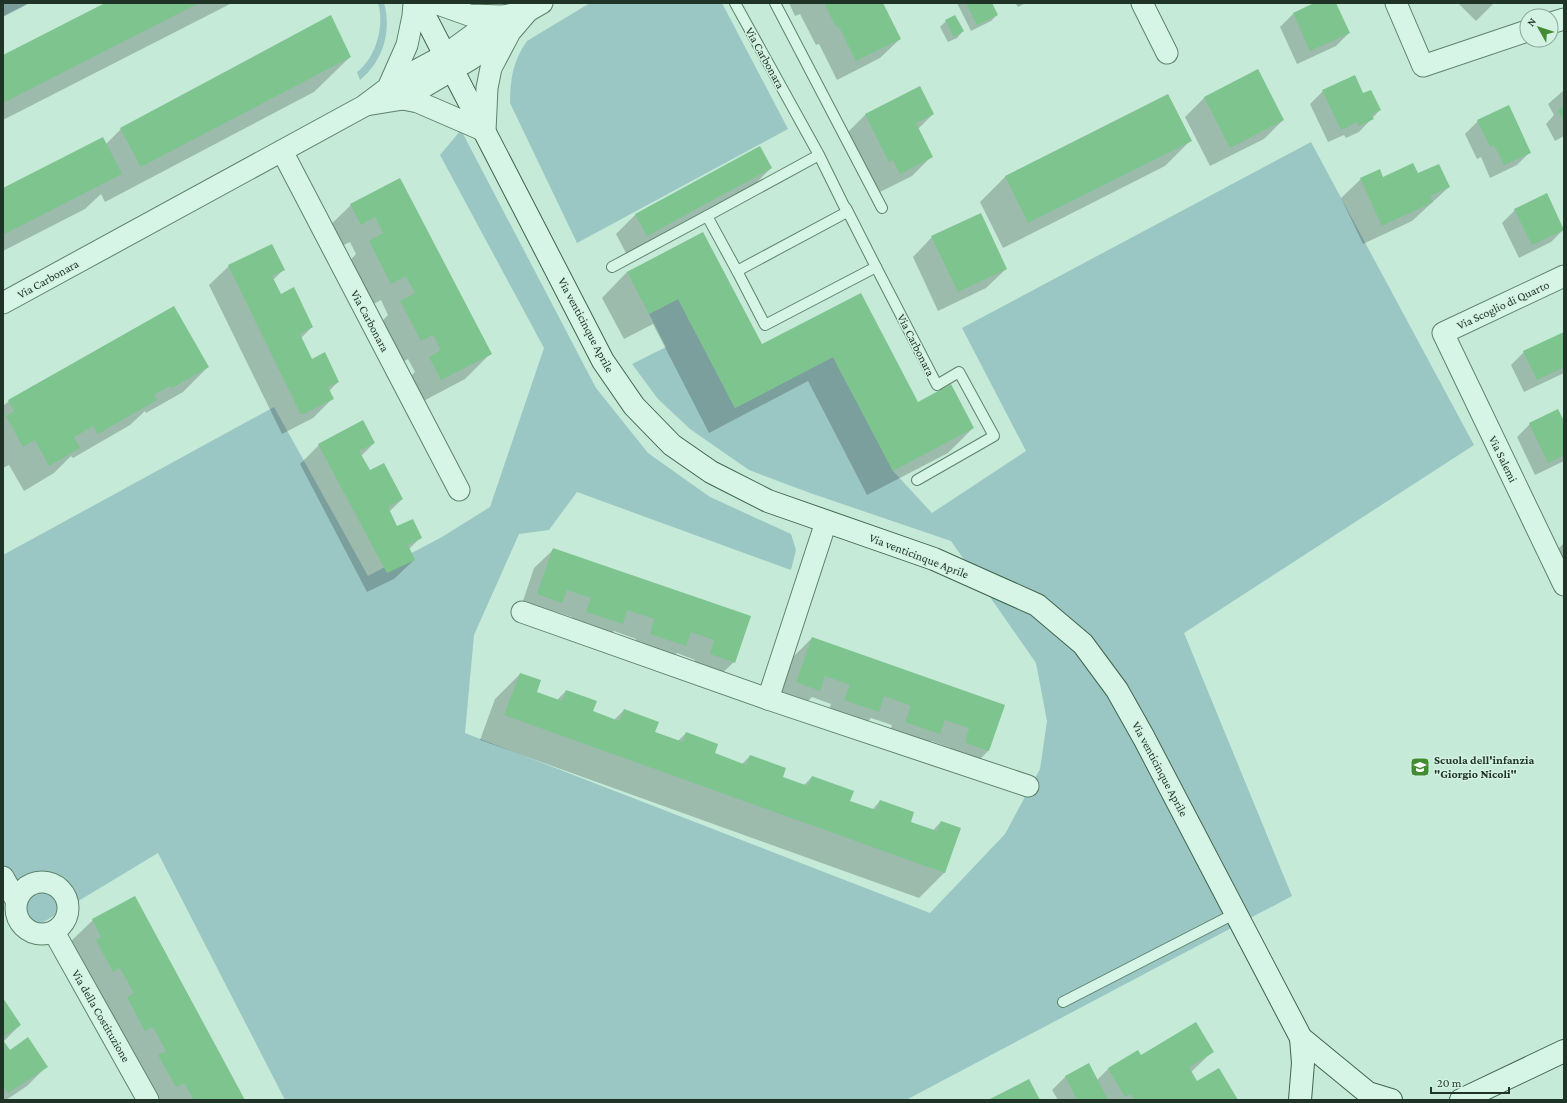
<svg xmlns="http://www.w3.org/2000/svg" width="1567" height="1103" viewBox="0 0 1567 1103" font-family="'Crimson Pro',serif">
<rect width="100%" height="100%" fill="#c5ead8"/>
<g fill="#9ac7c4">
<polygon points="3,3 29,3 3,16"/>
<path d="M378 3H384C392 31 383 61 360 80L357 72C376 58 385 25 378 3Z"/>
<path d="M590 3H722L788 129 577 243 510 103C510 80 513 60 527 41Z"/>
<polygon points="461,130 596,388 648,453 710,497 791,534 796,550 791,570 577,492 549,530 519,534 474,635 465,733 930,913 1005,834 1040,769 1047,721 1036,663 951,541 810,493 749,470 690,429 658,399 632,364 666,347 649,314 678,299 735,408 833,357 893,471 932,513 1026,451 962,328 1311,142 1474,445 1184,633 1292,896 906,1100 285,1100 158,853 32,929 3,875 3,555 274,407 368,576 442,537 490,507 544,348 440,155"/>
</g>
<g fill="#0003">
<polygon points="3,3 30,3 3,17"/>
<polygon points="107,3 232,3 3,120 3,56"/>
<polygon points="789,3 881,3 900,39 880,58 837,80 819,44 816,45 800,14 795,16"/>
<polygon points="957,3 991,3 997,15 991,21 971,31"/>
<polygon points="1015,3 1026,3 1018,7"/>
<polygon points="1317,3 1335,3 1349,33 1336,46 1297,64 1280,27 1293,14"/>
<polygon points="1458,3 1494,3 1476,21"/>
<polygon points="946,21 963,31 957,38 948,42 940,27"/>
<polygon points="350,57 314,92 105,202 101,194 85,209 3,251 3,189 106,144 121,129"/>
<polygon points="1258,70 1283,120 1264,139 1210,166 1185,117 1204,98"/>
<polygon points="920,87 933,114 918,129 931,157 912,176 880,192 873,179 869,181 846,134 865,115"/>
<polygon points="1564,90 1564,136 1555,141 1546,124 1554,115 1548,104"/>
<polygon points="1323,91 1380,110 1359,132 1346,138 1344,135 1328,142 1310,104"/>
<polygon points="1168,95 1191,140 1165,166 1003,248 980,202 1005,177"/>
<polygon points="1478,121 1530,152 1517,165 1490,178 1481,157 1477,159 1465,134"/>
<polygon points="771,168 752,187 627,255 616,234 636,214"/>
<polygon points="1418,175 1449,187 1412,221 1363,244 1341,198 1361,179"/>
<polygon points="400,179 490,354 465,379 416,405 404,383 415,372 408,359 396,366 376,327 388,315 381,300 366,308 344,267 356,254 350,242 336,249 325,230 351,205"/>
<polygon points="1515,210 1564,229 1551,242 1519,258 1502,223"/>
<polygon points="703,233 762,345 860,294 917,403 973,428 948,453 867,495 808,381 709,433 653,324 624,339 602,298 627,272"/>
<polygon points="932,237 1006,269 986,288 938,311 913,257"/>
<polygon points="229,266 284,269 273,280 280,295 312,327 301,338 311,360 338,382 329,391 332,399 313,418 282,434 209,285"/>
<polygon points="1564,333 1564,373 1524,392 1511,365 1524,352"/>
<polygon points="208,367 183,392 146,413 145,411 130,425 73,458 71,456 54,473 24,491 9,465 3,468 3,406 9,401"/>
<polygon points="1564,423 1564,461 1535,475 1517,437 1530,424"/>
<polygon points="374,443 361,456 369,471 402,499 389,512 396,527 420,538 409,549 414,560 394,579 367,592 300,464 319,445"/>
<polygon points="1564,543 1564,565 1557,550"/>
<polygon points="554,549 749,617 734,662 714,681 691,673 695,660 677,653 666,665 631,653 636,639 614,631 602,643 567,631 572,617 553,611 542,621 519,613 534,568"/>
<polygon points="812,638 1004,706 988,751 969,770 946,762 951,748 931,741 919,753 887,741 892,725 871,718 858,731 826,719 831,704 812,697 799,710 777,702 793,657"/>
<polygon points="520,674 535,693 557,700 566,691 592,712 614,720 624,710 654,732 678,741 686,733 713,754 742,764 750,756 782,777 804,785 812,777 849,802 872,810 880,801 910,822 932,831 941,822 960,829 944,873 919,898 480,740 495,699"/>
<polygon points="134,898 244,1100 144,1100 67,945 93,920"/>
<polygon points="3,1000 20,1025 3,1042"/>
<polygon points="3,1042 9,1051 47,1066 27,1086 6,1100 3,1100"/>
<polygon points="1212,1052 1191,1072 1197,1082 1237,1100 1058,1100 1052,1090 1065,1077 1089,1065 1097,1080 1109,1068 1140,1057"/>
</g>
<g fill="#7ec48f">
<polygon points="105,3 199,3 3,103 3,55"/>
<polygon points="824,3 883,3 901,39 856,61 838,25 836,27"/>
<polygon points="966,3 992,3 998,15 977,25"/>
<polygon points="1314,3 1336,3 1350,33 1310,51 1293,13"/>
<polygon points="331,15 351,57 141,167 120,128"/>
<polygon points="955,15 964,31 954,37 945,20"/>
<polygon points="1258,69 1284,120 1230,148 1204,97"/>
<polygon points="1355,75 1363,93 1371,90 1381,110 1371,115 1374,119 1359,126 1357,122 1341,130 1322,90"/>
<polygon points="920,86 934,114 916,123 933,157 900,174 893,160 889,162 865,114"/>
<polygon points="1168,94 1192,141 1028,223 1005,176"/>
<polygon points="1509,105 1531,153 1504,165 1494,145 1490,147 1477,120"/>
<polygon points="1564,107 1564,121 1558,110"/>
<polygon points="103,137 122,174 3,235 3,188"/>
<polygon points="760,146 772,168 647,236 635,214"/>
<polygon points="1413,163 1418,173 1439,164 1450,187 1430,196 1433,202 1382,226 1360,178 1380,169 1383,177"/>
<polygon points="400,178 492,354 441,380 429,357 441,350 433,335 421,341 400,301 415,293 406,276 391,284 369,241 383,233 375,217 361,225 350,204"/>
<polygon points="1547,193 1564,230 1532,245 1514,209"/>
<polygon points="981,213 1007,269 958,292 931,236"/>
<polygon points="703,232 762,344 861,293 918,402 951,384 974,428 893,471 833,357 735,408 678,299 649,314 627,272"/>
<polygon points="272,244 285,270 272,276 281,294 294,287 313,327 300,334 312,359 325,352 339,382 328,387 334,399 301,415 228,265"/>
<polygon points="174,306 209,367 172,388 170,386 154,395 157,400 98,434 93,426 74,437 80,448 49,466 35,440 23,447 6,416 14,411 8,400"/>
<polygon points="1564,332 1564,367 1537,380 1523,351"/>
<polygon points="1558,409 1564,421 1564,455 1548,463 1529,423"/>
<polygon points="363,420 375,443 359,451 370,470 384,463 403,499 388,507 397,526 413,519 422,538 408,545 415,560 387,573 318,444"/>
<polygon points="553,548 751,616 735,663 710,654 714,640 691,632 686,646 650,634 654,619 627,610 623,624 586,612 591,598 567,590 562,603 537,594"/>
<polygon points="812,637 1005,705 989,751 965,743 969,728 945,720 940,734 905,722 911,706 884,696 879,712 844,700 850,685 825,676 820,691 796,682"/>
<polygon points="520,673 541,680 537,692 562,701 566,690 597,701 593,711 619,721 624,709 659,722 655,732 683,742 686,732 718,744 715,753 746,765 750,755 786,768 783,777 808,786 812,776 854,791 850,801 876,810 880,800 914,812 911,822 937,831 941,821 961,828 945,873 504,715"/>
<polygon points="135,896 245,1100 194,1100 184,1083 176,1087 158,1055 166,1051 153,1027 145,1031 127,997 134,993 120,968 113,972 96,940 101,937 92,919"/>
<polygon points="3,998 21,1025 3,1037"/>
<polygon points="1196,1022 1214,1052 1189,1067 1197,1081 1219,1068 1238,1100 1134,1100 1131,1094 1125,1097 1108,1068 1138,1050 1141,1055"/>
<polygon points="28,1037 48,1067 8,1093 3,1086 3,1040 10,1050"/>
<polygon points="1089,1063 1108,1100 1077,1100 1065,1076"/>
<polygon points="1029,1079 1040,1100 988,1100"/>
</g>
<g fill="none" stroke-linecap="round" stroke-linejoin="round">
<g stroke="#5d836a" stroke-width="12">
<g id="lane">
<polyline points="735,3 819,155 847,212 737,271 707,216 819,155"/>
<polyline points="775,3 882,208"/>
<polyline points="612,267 707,216"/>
<polyline points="876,267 937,385 959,372 994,436 917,480"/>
<polyline points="737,271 765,325 876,267 846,208"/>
<polyline points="1063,1002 1236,913"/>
</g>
</g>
<g stroke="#5d836a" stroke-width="23">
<g id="street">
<polyline points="435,3 469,15 503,16 528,11 542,3"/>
<polyline points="1142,3 1167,53"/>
<polyline points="1396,3 1423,66 1527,31"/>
<polyline points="1551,23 1564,19"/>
<polyline points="388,88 406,76 445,55 478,31 503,16"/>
<polyline points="403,99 471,59 508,33"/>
<polyline points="366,105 403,99 418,102 485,131 487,88 491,68 510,32 528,11"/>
<polyline points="282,151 459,490"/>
<polyline points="1564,276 1443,333 1564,585"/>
<polyline points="3,303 364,106 388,88 407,45 413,16 414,3"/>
<polyline points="522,612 768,699 1028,786"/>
<polyline points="768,699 826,522"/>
<polyline points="3,877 16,900"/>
<circle cx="42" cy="908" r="26"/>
<polyline points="54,932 148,1100"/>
</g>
</g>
<g stroke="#40654c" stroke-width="24">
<g id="secondary">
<polyline points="418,3 603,361 634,406 672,445 711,472 768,501 934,559 1037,605 1083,644 1117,690 1144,738 1301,1038 1368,1093 1391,1100"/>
<polyline points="1300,1100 1303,1063 1301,1038"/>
<polyline points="1461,1100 1564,1051"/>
</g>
</g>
<use href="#lane" stroke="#d7f5e7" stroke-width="10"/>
<use href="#street" stroke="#d7f5e7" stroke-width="21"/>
<use href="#secondary" stroke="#d7f5e7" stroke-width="22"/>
</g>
<defs>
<g id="school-square" transform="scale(1)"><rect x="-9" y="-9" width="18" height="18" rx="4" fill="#428c32" stroke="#d3f2e4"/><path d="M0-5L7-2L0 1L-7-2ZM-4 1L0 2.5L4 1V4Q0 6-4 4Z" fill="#fff"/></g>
</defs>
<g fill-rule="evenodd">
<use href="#school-square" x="1420" y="767"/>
</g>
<g text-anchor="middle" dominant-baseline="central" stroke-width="3" stroke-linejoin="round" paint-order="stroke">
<g font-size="12" fill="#1f3426" stroke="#d3f2e4">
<text transform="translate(765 58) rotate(61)">Via Carbonara</text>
<text transform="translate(48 279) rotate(-29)">Via Carbonara</text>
<text transform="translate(1503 305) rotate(-25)">Via Scoglio di Quarto</text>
<text transform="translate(370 321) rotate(62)">Via Carbonara</text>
<text transform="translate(586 325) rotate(62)">Via venticinque Aprile</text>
<text transform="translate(916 345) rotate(63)">Via Carbonara</text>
<text transform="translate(1503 459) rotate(64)">Via Salemi</text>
<text transform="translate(919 556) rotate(21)">Via venticinque Aprile</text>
<text transform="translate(1160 769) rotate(62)">Via venticinque Aprile</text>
<text transform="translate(101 1016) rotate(60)">Via della Costituzione</text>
</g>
<g font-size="12" font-weight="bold" fill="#1f3426" stroke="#d3f2e4" text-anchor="start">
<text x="1434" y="760">Scuola dell'infanzia<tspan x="1434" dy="14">"Giorgio Nicoli"</tspan></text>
</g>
</g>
<rect width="1567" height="1103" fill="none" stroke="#1f3426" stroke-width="8"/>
<g transform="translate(1539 28) rotate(309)"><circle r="19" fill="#d3f2e4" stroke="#8ba698"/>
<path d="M0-3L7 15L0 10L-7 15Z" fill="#428c32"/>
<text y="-6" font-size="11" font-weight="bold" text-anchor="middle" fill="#1f3426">N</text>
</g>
<path d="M1431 1087v6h78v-6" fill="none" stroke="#1f3426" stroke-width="2"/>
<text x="1437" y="1087" font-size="12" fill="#1f3426" stroke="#d3f2e4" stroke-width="3" paint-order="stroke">20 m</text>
</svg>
